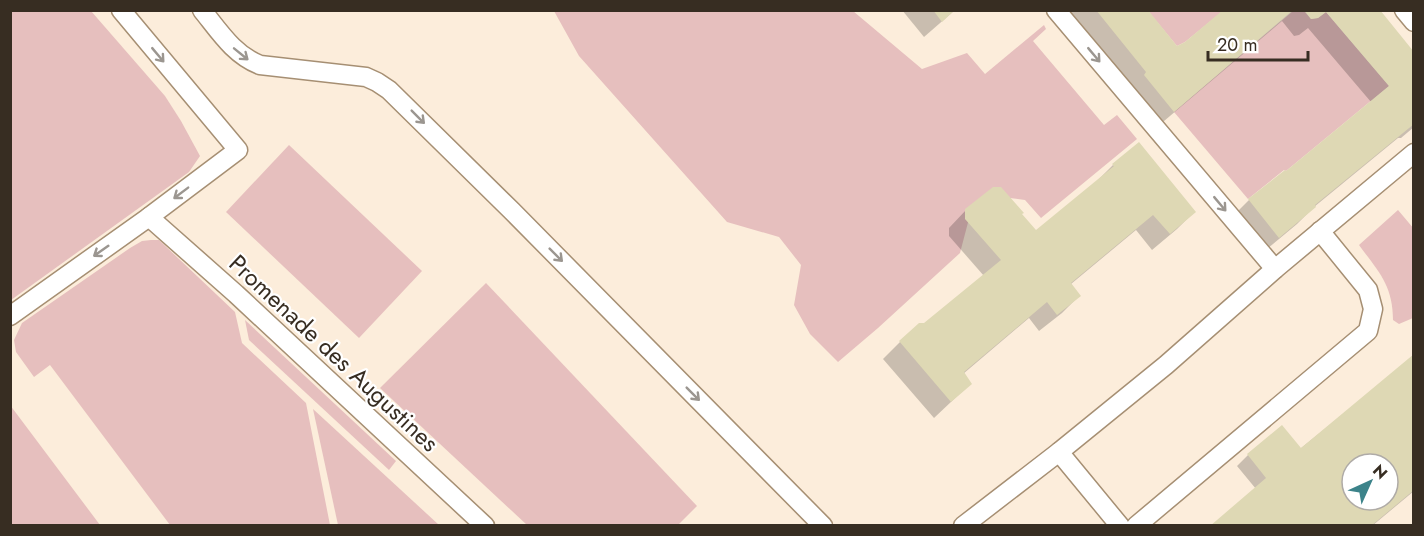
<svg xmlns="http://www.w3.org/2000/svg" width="1424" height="536" viewBox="0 0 1424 536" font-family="Jost,sans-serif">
<rect width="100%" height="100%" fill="#fceddb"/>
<g fill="#e6bfbe">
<polygon points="11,10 91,11 165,96 181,121 200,156 189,172 11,300"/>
<polygon points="554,11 853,11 922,69 967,53 985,74 1044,25 1046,29 1033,41 1104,125 1117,115 1137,139 1041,218 1025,200 994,196 971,211 960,253 878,328 838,362 810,334 794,305 801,265 779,237 727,222 579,56"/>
<polygon points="1148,11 1223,11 1185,42 1177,46"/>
<polygon points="1293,11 1304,11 1311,19 1318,18 1326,12 1389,86 1286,171 1284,170 1248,199 1174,112"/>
<polygon points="289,145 422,271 359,338 226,212"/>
<path d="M1398 210 1414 229 1413 318 1399 324 1393 320C1393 285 1378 271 1359 245Z"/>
<polygon points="151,240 159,240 235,312 242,343 306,403 330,525 170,525 50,365 34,377 16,352 14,340 22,323 130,248 142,241"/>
<polygon points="486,283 697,506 678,525 527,525 380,388"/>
<polygon points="245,320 396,461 389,470 249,340"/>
<polygon points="10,405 100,525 11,525"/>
<polygon points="313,409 439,525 338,525"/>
</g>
<g fill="#0003" fill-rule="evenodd">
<polygon points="902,10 955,10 924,37"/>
<polygon points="1065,10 1146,10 1177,48 1185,44 1225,10 1378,10 1414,54 1414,127 1401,138 1398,138 1314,207 1297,224 1261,254 1232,217 1249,200 1286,173 1371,102 1308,28 1299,35 1294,36 1282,21 1157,127"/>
<polygon points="1113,165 1194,212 1177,229 1152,250 1136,230 1071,284 1079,296 1062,313 1039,331 1029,318 963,374 970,384 934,418 883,359 900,342 924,325 984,276 949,236 949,228 966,210 1021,214 1036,232 1096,182"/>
<path d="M1414 357V491L1372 526H1212L1256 489 1237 466 1248 455 1282 428 1290 457ZM1352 464H1388V500H1352Z"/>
</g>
<g fill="#ded8b4" fill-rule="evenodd">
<polygon points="933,10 955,10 942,22"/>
<polygon points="1096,10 1148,10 1177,46 1185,42 1223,10 1293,10 1174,112 1144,75 1146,72"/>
<polygon points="1304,10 1380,10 1414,52 1414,124 1315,205 1316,207 1279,238 1248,199 1285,170 1286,171 1389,86 1326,12 1318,18 1311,19"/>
<polygon points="1139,142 1196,212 1170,234 1153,215 1071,283 1081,296 1057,315 1047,302 964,372 972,384 951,402 899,341 919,323 924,323 1001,260 965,219 965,209 993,187 1001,187 1024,213 1022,214 1036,230 1114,166 1112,164"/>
<path d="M1414 354V490L1371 526H1210L1266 478 1247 454 1282 425 1301 448ZM1352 464H1388V500H1352Z"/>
</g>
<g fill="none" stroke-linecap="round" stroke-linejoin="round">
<g stroke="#a68f73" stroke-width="21">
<g id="service">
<path d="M202 10C219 31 234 55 260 65L366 77 377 82 389 90 512 211 823 526"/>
<polyline points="1056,10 1275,269"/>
<polyline points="1404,10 1414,22"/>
<polyline points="149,217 236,294 485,526"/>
<polyline points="10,316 149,217 238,150 121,10"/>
<polyline points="1059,452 1120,526"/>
<polyline points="963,526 1059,452 1166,365 1275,269 1414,153"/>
<polyline points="1136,526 1368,331 1373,309 1368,290 1320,231"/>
</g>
</g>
<use href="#service" stroke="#fff" stroke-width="18"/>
</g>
<defs><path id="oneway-shaft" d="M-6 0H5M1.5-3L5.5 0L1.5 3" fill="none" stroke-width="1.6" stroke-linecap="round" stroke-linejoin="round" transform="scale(1.5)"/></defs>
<g stroke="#9b9690">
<use href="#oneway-shaft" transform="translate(241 54) rotate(39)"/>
<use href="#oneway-shaft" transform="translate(158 55) rotate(50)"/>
<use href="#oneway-shaft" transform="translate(1094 55) rotate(50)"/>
<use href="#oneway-shaft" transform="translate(418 117) rotate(45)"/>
<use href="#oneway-shaft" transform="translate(181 193) rotate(143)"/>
<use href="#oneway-shaft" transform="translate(1220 204) rotate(50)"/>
<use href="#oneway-shaft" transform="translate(101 251) rotate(145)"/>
<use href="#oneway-shaft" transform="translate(556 255) rotate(45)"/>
<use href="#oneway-shaft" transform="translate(693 394) rotate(45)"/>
</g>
<g text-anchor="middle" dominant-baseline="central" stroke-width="4.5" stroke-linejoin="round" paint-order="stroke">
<g font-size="24" fill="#372d22" stroke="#fff">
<text transform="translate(334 353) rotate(43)">Promenade des Augustines</text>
</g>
</g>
<rect width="1424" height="536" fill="none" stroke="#372d22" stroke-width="24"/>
<g transform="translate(1370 482) rotate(45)"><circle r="28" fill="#ffffff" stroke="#afaba7" stroke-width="1.5"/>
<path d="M0-4.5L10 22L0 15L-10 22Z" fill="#3c838a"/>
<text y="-9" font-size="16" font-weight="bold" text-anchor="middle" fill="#372d22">N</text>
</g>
<path d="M1208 51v9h100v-9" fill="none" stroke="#372d22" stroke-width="3"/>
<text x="1217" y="51" font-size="18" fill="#372d22" stroke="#ffffff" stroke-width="4.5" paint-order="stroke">20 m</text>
</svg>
